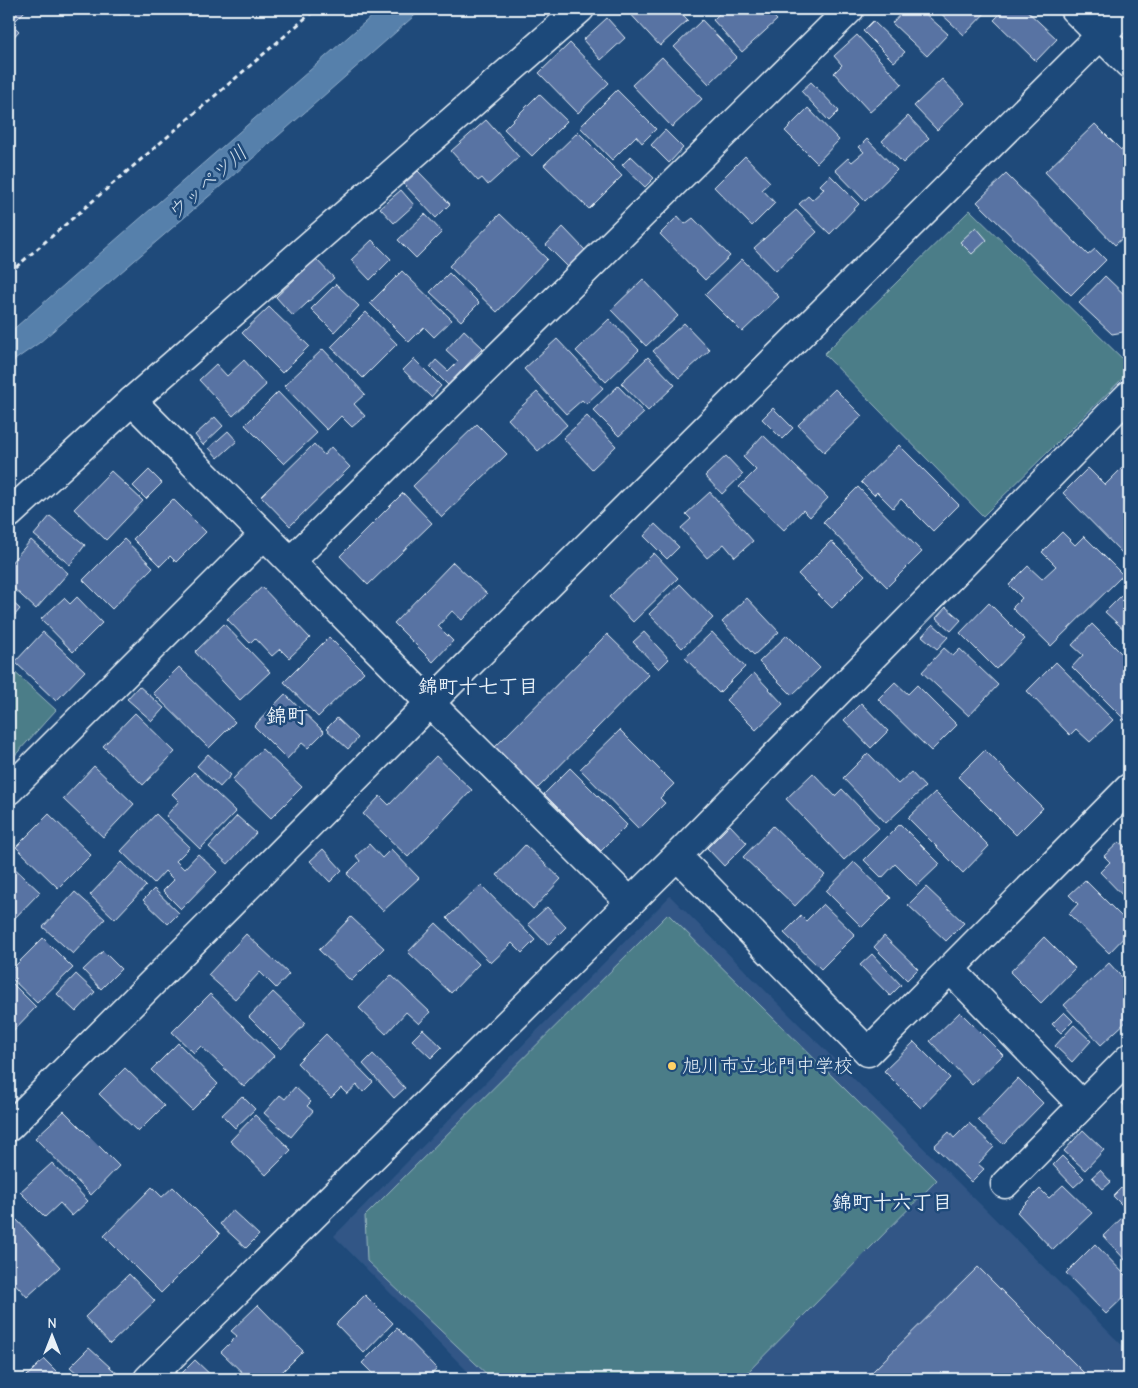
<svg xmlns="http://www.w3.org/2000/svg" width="1138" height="1388" viewBox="0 0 1138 1388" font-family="'Comic Neue','Klee One',sans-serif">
<rect width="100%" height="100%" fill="#1f4a7a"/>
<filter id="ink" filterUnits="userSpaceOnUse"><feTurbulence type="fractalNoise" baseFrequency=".02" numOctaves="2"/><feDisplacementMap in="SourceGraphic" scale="10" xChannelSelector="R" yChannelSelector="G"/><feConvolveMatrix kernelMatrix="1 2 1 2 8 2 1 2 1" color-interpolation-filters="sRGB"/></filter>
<g filter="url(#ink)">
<polygon fill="#305686" points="670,896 1129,1352 1129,1379 475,1379 334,1236"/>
<g fill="#4c7d88" stroke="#9ab7c0">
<polygon points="970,210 1129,365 1129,372 983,516 824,354"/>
<polygon points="9,667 56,710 9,762 9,666"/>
<polygon points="668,914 937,1180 741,1379 492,1379 367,1261 365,1216"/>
</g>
<polygon fill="#5680ab" stroke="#90adca" points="380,9 422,9 244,166 39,343 9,364 9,333"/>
<g fill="#5873a3" stroke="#e8f1f8">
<polygon points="9,9 27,9 12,24 19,31 9,42"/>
<polygon points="113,9 126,9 120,15"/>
<polygon points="626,9 677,9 688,20 660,46"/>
<polygon points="716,9 766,9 777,20 742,52 713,20 720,13"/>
<polygon points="905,9 920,9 948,34 927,56 892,23"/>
<polygon points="936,9 989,9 964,35"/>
<polygon points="1005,9 1025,9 1057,39 1036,61 994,20"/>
<polygon points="607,18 625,38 601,60 583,40"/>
<polygon points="702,20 737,57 709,84 674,47"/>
<polygon points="873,21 905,52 894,62 863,31"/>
<polygon points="857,35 902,84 870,112 834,73 842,65 834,56"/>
<polygon points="570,43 609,83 578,113 539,73"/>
<polygon points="662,57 702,99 672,127 632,85"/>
<polygon points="942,79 965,103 937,130 914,106"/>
<polygon points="811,82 839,111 829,121 801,91"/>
<polygon points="617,90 656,129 642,143 636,136 612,160 580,127"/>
<polygon points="539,94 567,121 532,156 504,129"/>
<polygon points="808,108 839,140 817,163 785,131"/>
<polygon points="908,116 929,138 903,163 882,141"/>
<polygon points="486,120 519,157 488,185 482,178 478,181 451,151"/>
<polygon points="1095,124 1121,150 1129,149 1129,232 1115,245 1045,172"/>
<polygon points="665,130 683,148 669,163 651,145"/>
<polygon points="578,132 622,176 589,209 544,165"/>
<polygon points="867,139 897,170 865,201 835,170 848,158 852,162 864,152 859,147"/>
<polygon points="631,156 654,178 645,187 622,165"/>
<polygon points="745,156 770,182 762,189 775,203 752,226 714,187"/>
<polygon points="418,171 450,204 436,218 404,184"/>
<polygon points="1006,174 1088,255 1095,249 1106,260 1071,295 977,202"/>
<polygon points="830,175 859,204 830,234 799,204 808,196 812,200 824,189 820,185"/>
<polygon points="401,190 414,205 394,223 380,208"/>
<polygon points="796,210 817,232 776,271 754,248"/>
<polygon points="425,214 442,232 416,258 398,240"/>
<polygon points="500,214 547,259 497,312 449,266"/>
<polygon points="678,216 685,224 693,218 730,256 705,280 660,234"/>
<polygon points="563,227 585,250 568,267 546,245"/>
<polygon points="976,227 987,240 972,254 960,242"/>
<polygon points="372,240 391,259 370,280 351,260"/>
<polygon points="316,259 334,278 293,316 276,297"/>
<polygon points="742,259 779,297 742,332 705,295"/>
<polygon points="402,271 452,320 434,337 424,327 409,342 370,303"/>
<polygon points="449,273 479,303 461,321 430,292"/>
<polygon points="1105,276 1129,299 1129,331 1112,334 1079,303"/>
<polygon points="643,279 678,316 646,346 611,310"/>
<polygon points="336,284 359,306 334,332 311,309"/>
<polygon points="269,307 309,346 282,373 242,333"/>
<polygon points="366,312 397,344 363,378 331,347"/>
<polygon points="609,319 639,350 606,382 576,351"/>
<polygon points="684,323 710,350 679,378 653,351"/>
<polygon points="464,330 483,348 448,385 430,367 436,360 448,371 458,361 446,350"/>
<polygon points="557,339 603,388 586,404 582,400 566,414 524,369"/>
<polygon points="323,349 365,394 354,404 365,416 352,427 341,416 327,430 284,386"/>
<polygon points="648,357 675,385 648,411 621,383"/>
<polygon points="414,359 441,386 431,397 403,370"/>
<polygon points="244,360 266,385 233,416 199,380 216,364 227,376"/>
<polygon points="618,386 644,413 619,436 593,410"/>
<polygon points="835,389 862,416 824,452 798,425"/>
<polygon points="278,392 317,433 284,464 245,425"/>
<polygon points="537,392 567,425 538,451 508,419"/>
<polygon points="773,408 793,428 782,439 762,419"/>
<polygon points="587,416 616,446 592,469 563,438"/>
<polygon points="215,417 223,426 203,445 195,435"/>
<polygon points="477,424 507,454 442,517 413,486"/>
<polygon points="228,431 237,441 218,458 209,448"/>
<polygon points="763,435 828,498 810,517 803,510 784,530 739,487 756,470 743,457"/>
<polygon points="314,444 324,455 331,447 350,467 290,526 261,496"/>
<polygon points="899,445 959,505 933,531 901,499 893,508 877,492 874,495 861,482"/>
<polygon points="726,456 743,474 722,494 705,476"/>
<polygon points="1129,461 1129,560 1063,493 1088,468 1105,485"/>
<polygon points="149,470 162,483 146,499 133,486"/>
<polygon points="111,471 143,501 106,540 74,509"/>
<polygon points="858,487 922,552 887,587 823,522"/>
<polygon points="710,492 753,541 735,557 724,544 707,558 681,528 691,519 686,514"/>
<polygon points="403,493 432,523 368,585 340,556"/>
<polygon points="173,499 206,532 176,562 170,556 160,566 133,539"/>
<polygon points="50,516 85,545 70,565 34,535"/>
<polygon points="655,524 679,547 667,559 644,536"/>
<polygon points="1062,532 1075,545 1084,536 1123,575 1051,646 1012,608 1022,598 1009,585 1028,566 1042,579 1056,566 1042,552"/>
<polygon points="124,539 153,567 112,609 83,580"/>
<polygon points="31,540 68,573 36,609 9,584 9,565"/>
<polygon points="831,541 865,575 832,608 798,574"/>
<polygon points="654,553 678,578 633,622 609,597"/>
<polygon points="453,562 487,594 462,620 452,611 438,626 453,641 433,662 394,623"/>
<polygon points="680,584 713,618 682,648 649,614"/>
<polygon points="262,587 310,638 289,658 280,649 272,656 255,638 250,643 227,619"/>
<polygon points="1129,588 1129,634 1105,612"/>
<polygon points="77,597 102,623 73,652 41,619 64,598 70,604"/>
<polygon points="747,598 779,632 754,655 722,622"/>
<polygon points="9,599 20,609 9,622"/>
<polygon points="989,603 1025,639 996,669 960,633"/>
<polygon points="946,607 961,620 951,631 936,618"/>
<polygon points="224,624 270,672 240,700 195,652"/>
<polygon points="933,624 948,637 937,649 922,636"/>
<polygon points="1092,624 1129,661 1129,721 1128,723 1072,667 1083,655 1072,645"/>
<polygon points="43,632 85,671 56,701 15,662"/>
<polygon points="644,632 669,659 659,669 633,642"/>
<polygon points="712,632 745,667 719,693 685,658"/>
<polygon points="607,634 649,675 537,789 495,747"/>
<polygon points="787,635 820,668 792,695 759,662"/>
<polygon points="329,637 364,672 318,717 284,682"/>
<polygon points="944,648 953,656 960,649 998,685 969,716 922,672"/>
<polygon points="1056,662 1113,720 1090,742 1076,729 1070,735 1027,691"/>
<polygon points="179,667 235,722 209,748 153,693"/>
<polygon points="754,673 783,704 756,730 726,700"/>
<polygon points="895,682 908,694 917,685 957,725 931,751 878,699"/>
<polygon points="139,686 164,708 152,721 127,699"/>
<polygon points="285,694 324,732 308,748 302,743 287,759 254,726"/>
<polygon points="861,703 888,731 871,748 844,720"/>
<polygon points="135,713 175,752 143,785 103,746"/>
<polygon points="337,718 358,738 348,749 326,729"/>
<polygon points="620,730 674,784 660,798 665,803 639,829 580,769"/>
<polygon points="262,749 302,787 271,818 232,780"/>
<polygon points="985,750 1043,808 1016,835 958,777"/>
<polygon points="868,753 898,784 911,772 925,787 886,823 843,778"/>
<polygon points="208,754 231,775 220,787 197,766"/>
<polygon points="436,756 472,790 408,857 363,814 380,796 389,805"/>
<polygon points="94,766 134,804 103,837 63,799"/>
<polygon points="570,768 627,825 601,851 544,794"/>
<polygon points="194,772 236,812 200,849 166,816 179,801 172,794"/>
<polygon points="813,773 835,796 842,789 879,828 844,860 786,799"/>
<polygon points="935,792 989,846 963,873 908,818"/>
<polygon points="49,814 91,855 58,888 16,847"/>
<polygon points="156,814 190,847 176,861 184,869 198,854 217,872 181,909 163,891 174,880 165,871 154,883 121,851"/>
<polygon points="237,816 256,833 228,864 209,847"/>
<polygon points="900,824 940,864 917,886 895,864 882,878 864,860"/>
<polygon points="730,825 747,843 724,866 707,848"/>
<polygon points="773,826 825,875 795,906 743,857"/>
<polygon points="1119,842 1125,847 1129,843 1129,902 1100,872 1110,862 1104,856"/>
<polygon points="369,844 382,858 391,849 419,878 383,911 347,874 360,861 356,856"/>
<polygon points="525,845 561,879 533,909 497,875"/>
<polygon points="323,849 342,870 330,882 310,861"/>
<polygon points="121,862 146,886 115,919 90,895"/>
<polygon points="854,862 891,898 862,927 826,891"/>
<polygon points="9,863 40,892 9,924"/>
<polygon points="1085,880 1129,924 1129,932 1109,953 1069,914 1078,904 1069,895"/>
<polygon points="481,885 535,940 522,953 512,943 491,963 447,918"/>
<polygon points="926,887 964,923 946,941 908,905"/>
<polygon points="154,889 179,913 168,924 143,900"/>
<polygon points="75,892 105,919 73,954 43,927"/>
<polygon points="823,904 855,935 821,969 784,933 801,916 806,921"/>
<polygon points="547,907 566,927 548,945 528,924"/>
<polygon points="351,917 384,948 351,981 319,950"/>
<polygon points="436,923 479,964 451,993 408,952"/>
<polygon points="246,934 289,974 276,988 260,972 235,999 208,975"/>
<polygon points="884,936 918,969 907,980 874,947"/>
<polygon points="1044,937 1075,968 1041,1003 1010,972"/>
<polygon points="43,938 73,968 37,1003 9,976 9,972"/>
<polygon points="103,951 121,969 101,989 83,970"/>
<polygon points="872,954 901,985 890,996 860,965"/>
<polygon points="1109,963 1129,985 1129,1019 1101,1045 1064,1005"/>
<polygon points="76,974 95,992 76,1012 57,994"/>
<polygon points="391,975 430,1012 419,1024 406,1012 386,1034 359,1008"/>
<polygon points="9,980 36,1007 9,1035"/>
<polygon points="273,992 306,1023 281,1049 249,1017"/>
<polygon points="210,994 274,1056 244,1087 201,1046 194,1053 172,1032"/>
<polygon points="960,1012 1003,1055 972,1085 930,1041"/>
<polygon points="1064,1012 1073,1021 1061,1033 1052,1024"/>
<polygon points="1074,1025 1091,1041 1072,1062 1055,1046"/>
<polygon points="423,1029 442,1047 431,1058 412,1040"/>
<polygon points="326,1034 373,1082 363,1092 357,1085 347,1094 341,1088 331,1098 297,1063"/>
<polygon points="914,1042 950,1078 921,1108 884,1071"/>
<polygon points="178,1043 218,1084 192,1110 151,1070"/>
<polygon points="373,1054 405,1088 394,1098 363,1064"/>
<polygon points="125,1068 164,1106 138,1132 99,1094"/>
<polygon points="1018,1078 1043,1103 1003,1144 978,1120"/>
<polygon points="295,1087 311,1102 307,1106 313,1111 291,1137 264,1113 280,1095 285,1099"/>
<polygon points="242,1096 255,1109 235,1128 222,1115"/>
<polygon points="1129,1096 1129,1111 1122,1103"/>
<polygon points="64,1111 119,1166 91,1195 35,1138"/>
<polygon points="255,1115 291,1150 266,1175 230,1141"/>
<polygon points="969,1123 994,1147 978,1164 984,1169 971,1182 934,1146 949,1132 954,1138"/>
<polygon points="1083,1130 1104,1150 1085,1170 1064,1151"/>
<polygon points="1062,1156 1084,1178 1074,1187 1053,1165"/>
<polygon points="52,1163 88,1201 72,1216 60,1203 45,1217 20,1192"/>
<polygon points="1100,1170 1111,1182 1103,1189 1092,1177"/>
<polygon points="1063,1185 1092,1213 1053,1250 1017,1212 1040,1189 1049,1198"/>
<polygon points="152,1187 162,1197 173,1187 220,1234 161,1293 104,1236"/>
<polygon points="1121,1188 1129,1196 1129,1204 1125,1208 1113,1196"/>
<polygon points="232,1210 259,1235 246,1248 220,1224"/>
<polygon points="1125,1215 1129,1219 1129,1264 1103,1236"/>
<polygon points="17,1220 60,1267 27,1297 12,1280 9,1282 9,1227"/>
<polygon points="1095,1244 1129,1279 1129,1292 1106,1314 1066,1273"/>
<polygon points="978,1267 1090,1379 876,1379 870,1374"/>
<polygon points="129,1274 155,1301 110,1344 85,1317"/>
<polygon points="365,1295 393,1323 364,1353 336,1324"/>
<polygon points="258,1305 303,1351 275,1379 249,1379 221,1352 237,1336 231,1331"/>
<polygon points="397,1328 437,1369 426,1379 378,1379 362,1363"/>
<polygon points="89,1348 121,1377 119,1379 78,1379 80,1376 70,1367"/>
<polygon points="44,1359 64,1379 24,1379"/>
<polygon points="195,1360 215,1379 176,1379"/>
</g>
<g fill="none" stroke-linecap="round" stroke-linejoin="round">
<g stroke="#e8f1f8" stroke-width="31">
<g id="minor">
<polyline points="1074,9 1129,64"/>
<polyline points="132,401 430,703 630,902"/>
<polyline points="9,514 132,401 580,9"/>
<polyline points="291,561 850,9"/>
<polyline points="9,790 264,535"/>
<polyline points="677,856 868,1052 1129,788"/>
<polyline points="950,969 1082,1105"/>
<polyline points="9,1127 430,703 1127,9"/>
<polyline points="1005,1184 1129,1058"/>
<polyline points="148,1379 677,856 1129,395"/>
</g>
</g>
<polyline stroke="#e8f1f8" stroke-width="3" stroke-dasharray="5 4" stroke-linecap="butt" points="9,273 316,9"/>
<use href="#minor" stroke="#1f4a7a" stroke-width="28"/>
</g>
</g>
<circle fill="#ffd166" stroke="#1f4a7a" stroke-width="2" cx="672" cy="1066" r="5"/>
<g text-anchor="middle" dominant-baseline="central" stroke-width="5" stroke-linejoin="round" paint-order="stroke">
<g font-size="19" fill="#e8f1f8" stroke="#1f4a7a" text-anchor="start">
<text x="682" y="1066">旭川市立北門中学校</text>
</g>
<g font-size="20" font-style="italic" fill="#d2e0ec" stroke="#1f4a7a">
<text transform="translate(207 183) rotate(-42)">ウッペツ川</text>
</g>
<g font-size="20" font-weight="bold" fill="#e8f1f8" stroke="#1f4a7a">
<text x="478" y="686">錦町十七丁目</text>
<text x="892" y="1202">錦町十六丁目</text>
</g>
<g font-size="21" font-weight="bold" fill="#e8f1f8" stroke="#1f4a7a">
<text x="287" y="716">錦町</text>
</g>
</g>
<rect width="1138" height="1388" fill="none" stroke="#1f4a7a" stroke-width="30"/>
<rect x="15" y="15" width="1108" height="1358" fill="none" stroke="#e8f1f8" stroke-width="2" filter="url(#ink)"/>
<g transform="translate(52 1336)" stroke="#1f4a7a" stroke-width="4" paint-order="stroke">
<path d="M0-4L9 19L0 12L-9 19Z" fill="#e8f1f8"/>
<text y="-8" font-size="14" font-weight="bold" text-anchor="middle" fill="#e8f1f8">N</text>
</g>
</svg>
